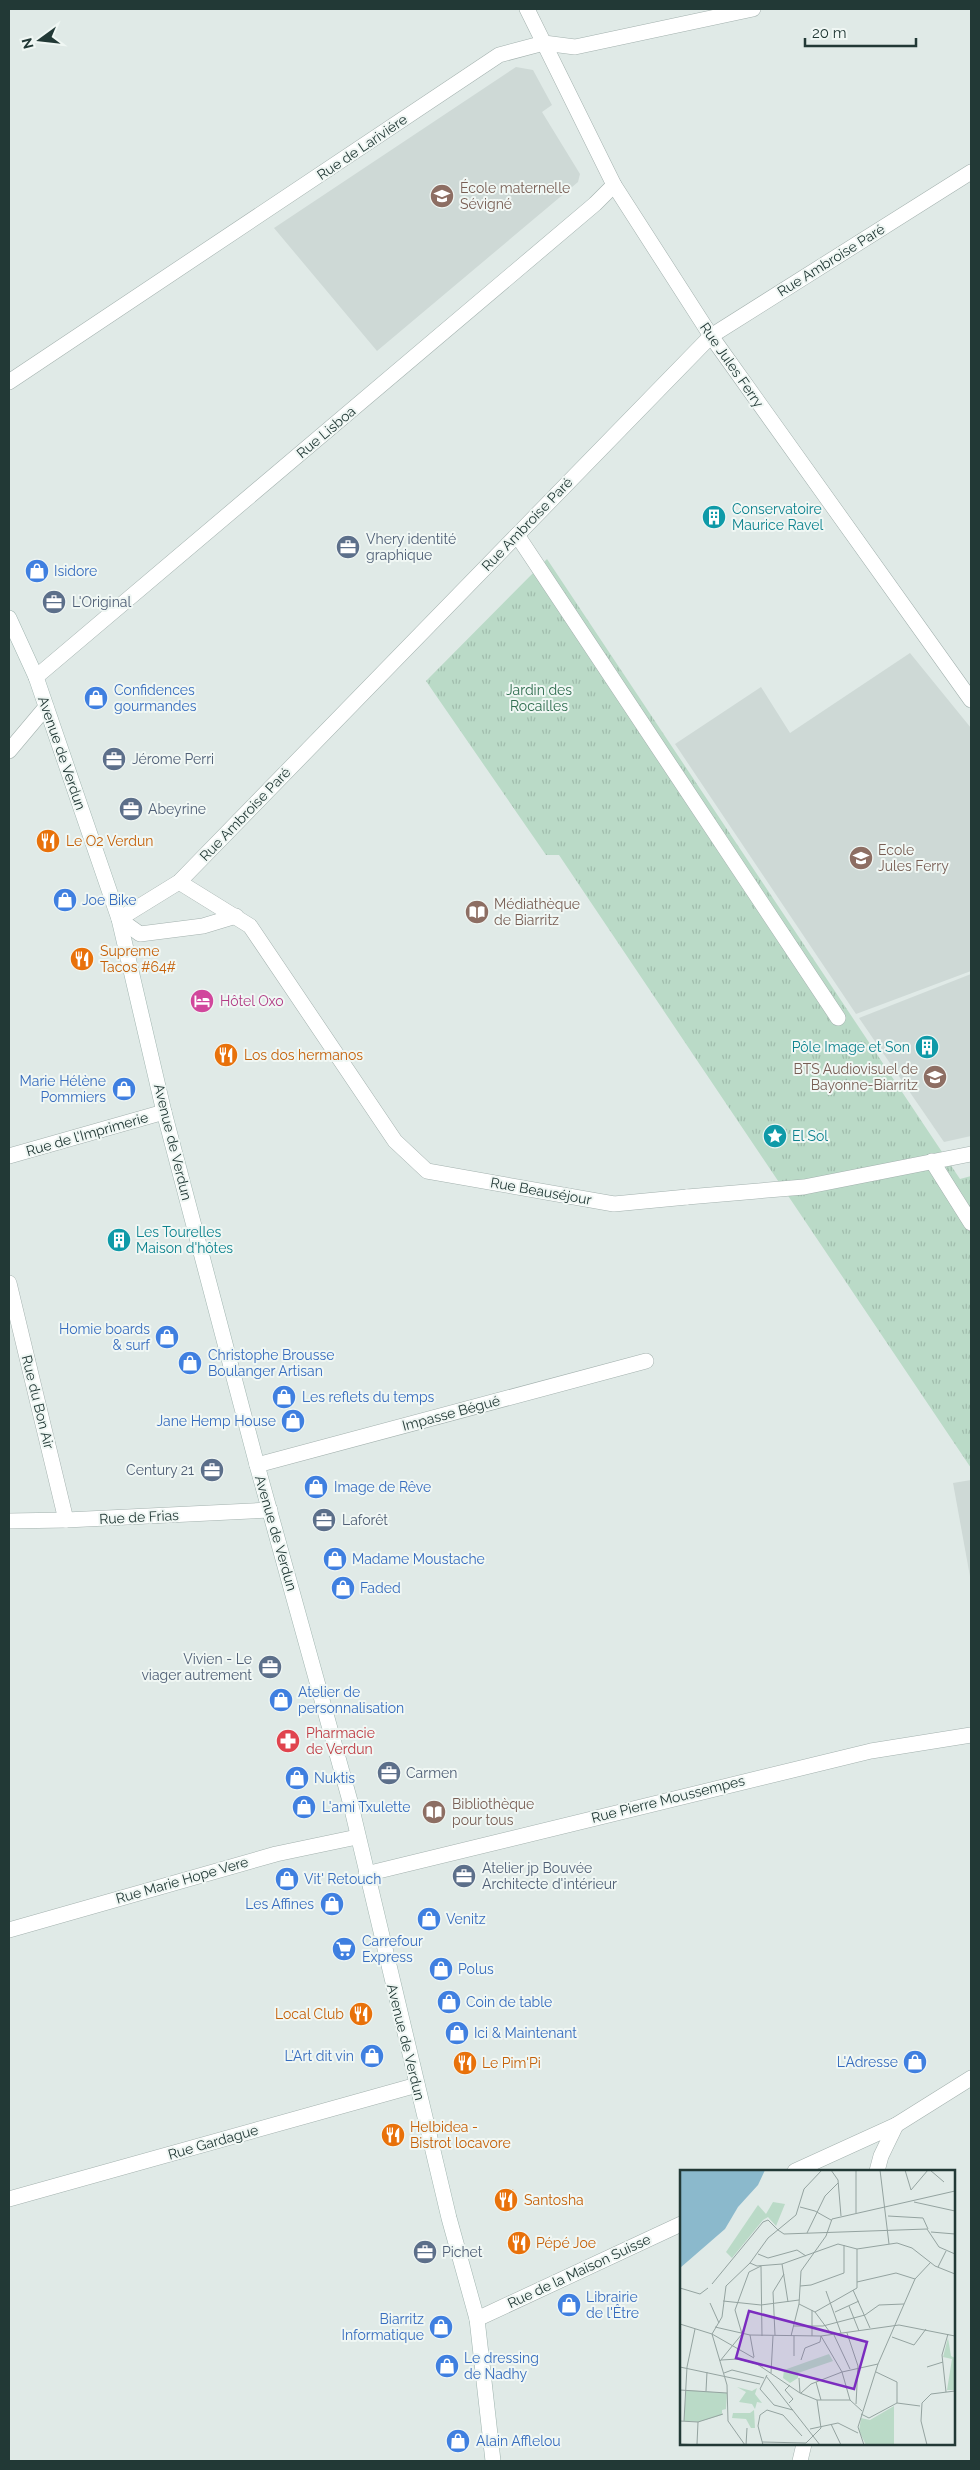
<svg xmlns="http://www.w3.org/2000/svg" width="980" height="2470" viewBox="0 0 980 2470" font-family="Raleway,sans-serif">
<defs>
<pattern id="grass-tufts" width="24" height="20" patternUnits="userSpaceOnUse" patternTransform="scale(1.25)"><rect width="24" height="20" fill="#badac7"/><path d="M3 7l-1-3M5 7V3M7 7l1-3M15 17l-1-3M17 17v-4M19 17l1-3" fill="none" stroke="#a0bcac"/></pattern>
</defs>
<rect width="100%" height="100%" fill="#e0eae7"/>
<g fill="#ced9d6">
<polygon points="516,67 533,70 552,105 542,112 580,174 578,182 377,351 274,228"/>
<polygon points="910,653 971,728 971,971 856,1014 675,744 761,687 790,733"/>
<polygon points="971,974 971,1136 944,1142 859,1018"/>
<polygon points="971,1480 971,1582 953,1483"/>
</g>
<polygon fill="url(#grass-tufts)" points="547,559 960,1179 971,1176 971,1468 559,855 546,855 426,681"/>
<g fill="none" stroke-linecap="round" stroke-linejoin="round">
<g stroke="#a3b1ae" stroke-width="16">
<g id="pedestrian">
<polyline points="517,535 838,1018"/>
<polyline points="932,1161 971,1223"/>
<polyline points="687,1197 804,1187 971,1154"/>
</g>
</g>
<g stroke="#a3b1ae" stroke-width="16">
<g id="minor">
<polyline points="527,9 614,185 711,336 971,700"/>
<polyline points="9,382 499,55 544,43 575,47 753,9"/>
<polyline points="36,677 595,204 614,185"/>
<polyline points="9,751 46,707"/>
<polyline points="179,882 250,926 395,1141 427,1171 614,1204 687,1197"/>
<polyline points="236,916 203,926 140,934 119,919 179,882 711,336 971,172"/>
<polyline points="9,1156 164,1112"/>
<polyline points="9,1283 66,1520"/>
<polyline points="257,1465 646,1361"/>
<polyline points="9,1521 66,1520 270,1510"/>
<polyline points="366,1874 871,1751 971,1735"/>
<polyline points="9,1930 276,1854 357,1837"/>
<polyline points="795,2171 896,2125 971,2078"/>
<polyline points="877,2171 881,2156 896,2125"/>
<polyline points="9,2199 417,2085"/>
<polyline points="477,2319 681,2224"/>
<polyline points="800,2461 804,2444"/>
</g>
</g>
<g stroke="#a0b5b0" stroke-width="16">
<polyline id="secondary" points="9,618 36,677 119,919 164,1112 257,1465 350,1801 449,2218 477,2319 493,2461"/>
</g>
<use href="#pedestrian" stroke="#fff" stroke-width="15"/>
<use href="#minor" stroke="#fff" stroke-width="15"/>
<use href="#secondary" stroke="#fff" stroke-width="15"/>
</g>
<defs>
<g id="school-disc" transform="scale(1.25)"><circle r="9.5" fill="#8d6e63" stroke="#f0f7f4"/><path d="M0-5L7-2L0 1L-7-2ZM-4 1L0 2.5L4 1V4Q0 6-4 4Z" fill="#fff"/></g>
<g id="building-disc" transform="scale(1.25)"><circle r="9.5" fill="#0f9aa8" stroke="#f0f7f4"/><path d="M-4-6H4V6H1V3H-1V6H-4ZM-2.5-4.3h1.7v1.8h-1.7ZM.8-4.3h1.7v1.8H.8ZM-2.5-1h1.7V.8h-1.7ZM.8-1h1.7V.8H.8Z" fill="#fff"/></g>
<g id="office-disc" transform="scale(1.25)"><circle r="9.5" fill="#5c6f8a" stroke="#f0f7f4"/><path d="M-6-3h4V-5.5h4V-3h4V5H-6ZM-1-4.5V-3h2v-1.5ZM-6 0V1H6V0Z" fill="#fff"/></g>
<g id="shop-disc" transform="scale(1.25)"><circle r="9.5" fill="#3f7fe0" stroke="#f0f7f4"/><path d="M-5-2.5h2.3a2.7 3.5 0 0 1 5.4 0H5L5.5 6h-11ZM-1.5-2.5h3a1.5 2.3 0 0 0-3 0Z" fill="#fff"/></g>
<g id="restaurant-disc" transform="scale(1.25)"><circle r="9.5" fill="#e8710a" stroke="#f0f7f4"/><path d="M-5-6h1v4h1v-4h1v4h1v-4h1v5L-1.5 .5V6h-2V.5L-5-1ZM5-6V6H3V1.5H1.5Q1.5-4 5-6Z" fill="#fff"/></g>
<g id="library-disc" transform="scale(1.25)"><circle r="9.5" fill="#8d6e63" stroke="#f0f7f4"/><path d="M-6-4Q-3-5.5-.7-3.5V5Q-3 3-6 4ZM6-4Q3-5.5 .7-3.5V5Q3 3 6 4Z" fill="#fff"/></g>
<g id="hotel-disc" transform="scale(1.25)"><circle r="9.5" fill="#d1479c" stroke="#f0f7f4"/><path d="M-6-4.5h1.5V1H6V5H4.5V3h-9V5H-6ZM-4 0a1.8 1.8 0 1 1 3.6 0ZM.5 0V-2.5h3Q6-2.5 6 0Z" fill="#fff"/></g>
<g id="university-disc" transform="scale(1.25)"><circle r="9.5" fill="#8d6e63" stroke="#f0f7f4"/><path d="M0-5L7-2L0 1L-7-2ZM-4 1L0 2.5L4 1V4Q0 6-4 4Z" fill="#fff"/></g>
<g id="sight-disc" transform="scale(1.25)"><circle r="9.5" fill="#0f9aa8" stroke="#f0f7f4"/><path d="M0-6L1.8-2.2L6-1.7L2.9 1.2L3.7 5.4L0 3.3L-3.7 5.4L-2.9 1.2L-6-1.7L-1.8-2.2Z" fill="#fff"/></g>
<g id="pharmacy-disc" transform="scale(1.25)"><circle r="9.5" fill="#e0444e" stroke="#f0f7f4"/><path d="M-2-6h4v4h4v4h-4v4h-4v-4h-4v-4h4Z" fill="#fff"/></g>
<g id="supermarket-disc" transform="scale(1.25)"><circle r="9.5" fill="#3f7fe0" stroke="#f0f7f4"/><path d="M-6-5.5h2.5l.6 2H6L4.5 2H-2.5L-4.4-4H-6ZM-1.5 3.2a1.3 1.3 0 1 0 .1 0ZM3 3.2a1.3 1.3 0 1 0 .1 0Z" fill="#fff"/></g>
</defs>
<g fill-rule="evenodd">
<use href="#school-disc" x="442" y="196"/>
<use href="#building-disc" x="714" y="517"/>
<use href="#office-disc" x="348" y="547"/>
<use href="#shop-disc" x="37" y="571"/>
<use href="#office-disc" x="54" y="602"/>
<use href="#shop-disc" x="96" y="698"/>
<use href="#office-disc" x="114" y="759"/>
<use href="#office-disc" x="131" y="809"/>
<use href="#restaurant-disc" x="48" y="841"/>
<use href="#school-disc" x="861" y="858"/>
<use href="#shop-disc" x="65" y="900"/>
<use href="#library-disc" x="477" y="912"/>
<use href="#restaurant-disc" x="82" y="959"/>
<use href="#hotel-disc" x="202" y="1001"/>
<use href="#building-disc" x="927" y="1047"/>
<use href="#restaurant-disc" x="226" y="1055"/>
<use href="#university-disc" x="935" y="1077"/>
<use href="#shop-disc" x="124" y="1089"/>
<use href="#sight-disc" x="775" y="1136"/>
<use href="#building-disc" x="119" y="1240"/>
<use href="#shop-disc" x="167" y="1337"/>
<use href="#shop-disc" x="190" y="1363"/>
<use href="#shop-disc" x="284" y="1397"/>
<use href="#shop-disc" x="293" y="1421"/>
<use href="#office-disc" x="212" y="1470"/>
<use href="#shop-disc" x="316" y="1487"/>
<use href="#office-disc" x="324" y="1520"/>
<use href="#shop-disc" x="335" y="1559"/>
<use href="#shop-disc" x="343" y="1588"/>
<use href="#office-disc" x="270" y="1667"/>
<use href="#shop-disc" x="281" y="1700"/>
<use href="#pharmacy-disc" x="288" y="1741"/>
<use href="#office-disc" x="389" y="1773"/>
<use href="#shop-disc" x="297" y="1778"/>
<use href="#shop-disc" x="304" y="1807"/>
<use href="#library-disc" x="434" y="1812"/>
<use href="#office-disc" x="464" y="1876"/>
<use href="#shop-disc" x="287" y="1879"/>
<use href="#shop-disc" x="332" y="1904"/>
<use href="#shop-disc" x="429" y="1919"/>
<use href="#supermarket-disc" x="344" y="1949"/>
<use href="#shop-disc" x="441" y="1969"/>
<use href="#shop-disc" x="449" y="2002"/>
<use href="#restaurant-disc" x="361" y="2014"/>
<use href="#shop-disc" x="457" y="2033"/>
<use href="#shop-disc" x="372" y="2056"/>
<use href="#shop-disc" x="915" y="2062"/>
<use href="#restaurant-disc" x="465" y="2063"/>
<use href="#restaurant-disc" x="393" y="2135"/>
<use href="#restaurant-disc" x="506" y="2200"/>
<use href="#restaurant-disc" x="519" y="2243"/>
<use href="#office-disc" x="425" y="2252"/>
<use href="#shop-disc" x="569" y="2305"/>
<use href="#shop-disc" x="441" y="2327"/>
<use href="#shop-disc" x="447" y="2366"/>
<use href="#shop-disc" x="458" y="2441"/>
</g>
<g text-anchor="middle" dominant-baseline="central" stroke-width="4" stroke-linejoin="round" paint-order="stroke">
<g font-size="14" fill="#223936" stroke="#f0f7f4">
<text transform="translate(362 147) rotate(-34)">Rue de Lariviére</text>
<text transform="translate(831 260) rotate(-32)">Rue Ambroise Paré</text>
<text transform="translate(732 365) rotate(55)">Rue Jules Ferry</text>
<text transform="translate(326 432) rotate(-40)">Rue Lisboa</text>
<text transform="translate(527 524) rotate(-46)">Rue Ambroise Paré</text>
<text transform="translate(62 753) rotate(71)">Avenue de Verdun</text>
<text transform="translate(245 814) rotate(-46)">Rue Ambroise Paré</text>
<text transform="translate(87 1134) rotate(-16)">Rue de l'Imprimerie</text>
<text transform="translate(173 1142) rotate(76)">Avenue de Verdun</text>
<text transform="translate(541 1191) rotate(10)">Rue Beauséjour</text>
<text transform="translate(38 1402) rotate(76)">Rue du Bon Air</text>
<text transform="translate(451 1413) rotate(-15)">Impasse Bégué</text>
<text transform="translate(139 1517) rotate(-3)">Rue de Frias</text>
<text transform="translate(276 1533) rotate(74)">Avenue de Verdun</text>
<text transform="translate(668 1799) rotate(-14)">Rue Pierre Moussempes</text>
<text transform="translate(182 1880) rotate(-16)">Rue Marie Hope Vere</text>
<text transform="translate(406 2042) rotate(76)">Avenue de Verdun</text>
<text transform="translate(213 2142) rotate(-16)">Rue Gardague</text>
<text transform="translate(579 2271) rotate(-25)">Rue de la Maison Suisse</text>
</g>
<g font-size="14" fill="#785e54" stroke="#f0f7f4" text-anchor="start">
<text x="460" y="188">École maternelle<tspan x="460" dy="16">Sévigné</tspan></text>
<text x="878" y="850">Ecole<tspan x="878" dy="16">Jules Ferry</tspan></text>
<text x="494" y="904">Médiathèque<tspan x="494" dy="16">de Biarritz</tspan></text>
<text x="918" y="1069" text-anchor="end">BTS Audiovisuel de<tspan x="918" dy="16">Bayonne-Biarritz</tspan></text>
<text x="452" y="1804">Bibliothèque<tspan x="452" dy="16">pour tous</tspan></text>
</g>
<g font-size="14" fill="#0d838f" stroke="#f0f7f4" text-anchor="start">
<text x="732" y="509">Conservatoire<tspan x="732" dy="16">Maurice Ravel</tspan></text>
<text x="910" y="1047" text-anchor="end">Pôle Image et Son</text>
<text x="792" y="1136">El Sol</text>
<text x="136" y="1232">Les Tourelles<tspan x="136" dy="16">Maison d'hôtes</tspan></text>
</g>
<g font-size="14" fill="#4e5e75" stroke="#f0f7f4" text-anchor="start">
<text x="366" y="539">Vhery identité<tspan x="366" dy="16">graphique</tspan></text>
<text x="72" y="602">L'Original</text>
<text x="132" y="759">Jérome Perri</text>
<text x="148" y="809">Abeyrine</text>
<text x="194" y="1470" text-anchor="end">Century 21</text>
<text x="342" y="1520">Laforêt</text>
<text x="252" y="1659" text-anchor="end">Vivien - Le<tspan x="252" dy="16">viager autrement</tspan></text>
<text x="406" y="1773">Carmen</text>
<text x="482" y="1868">Atelier jp Bouvée<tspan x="482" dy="16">Architecte d'intérieur</tspan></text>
<text x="442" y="2252">Pichet</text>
</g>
<g font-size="14" fill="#366cbe" stroke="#f0f7f4" text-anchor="start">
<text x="54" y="571">Isidore</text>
<text x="114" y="690">Confidences<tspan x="114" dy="16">gourmandes</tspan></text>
<text x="82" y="900">Joe Bike</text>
<text x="106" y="1081" text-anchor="end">Marie Hélène<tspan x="106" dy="16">Pommiers</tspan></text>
<text x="150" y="1329" text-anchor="end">Homie boards<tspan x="150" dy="16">&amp; surf</tspan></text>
<text x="208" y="1355">Christophe Brousse<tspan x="208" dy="16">Boulanger Artisan</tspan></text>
<text x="302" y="1397">Les reflets du temps</text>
<text x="276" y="1421" text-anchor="end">Jane Hemp House</text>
<text x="334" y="1487">Image de Rêve</text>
<text x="352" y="1559">Madame Moustache</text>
<text x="360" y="1588">Faded</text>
<text x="298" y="1692">Atelier de<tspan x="298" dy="16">personnalisation</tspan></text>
<text x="314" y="1778">Nuktis</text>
<text x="322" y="1807">L'ami Txulette</text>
<text x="304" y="1879">Vit' Retouch</text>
<text x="314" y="1904" text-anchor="end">Les Affines</text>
<text x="446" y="1919">Venitz</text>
<text x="362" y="1941">Carrefour<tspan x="362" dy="16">Express</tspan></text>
<text x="458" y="1969">Polus</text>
<text x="466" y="2002">Coin de table</text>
<text x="474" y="2033">Ici &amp; Maintenant</text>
<text x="354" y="2056" text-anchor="end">L'Art dit vin</text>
<text x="898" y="2062" text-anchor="end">L'Adresse</text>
<text x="586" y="2297">Librairie<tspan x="586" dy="16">de l'Être</tspan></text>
<text x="424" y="2319" text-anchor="end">Biarritz<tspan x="424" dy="16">Informatique</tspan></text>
<text x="464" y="2358">Le dressing<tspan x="464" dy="16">de Nadhy</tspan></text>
<text x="476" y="2441">Alain Afflelou</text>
</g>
<g font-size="14" fill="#2f6d4f" stroke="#f0f7f4">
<text x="539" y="690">Jardin des<tspan x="539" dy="16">Rocailles</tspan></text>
</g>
<g font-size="14" fill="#c56008" stroke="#f0f7f4" text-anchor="start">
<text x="66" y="841">Le O2 Verdun</text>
<text x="100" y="951">Supreme<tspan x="100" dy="16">Tacos #64#</tspan></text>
<text x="244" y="1055">Los dos hermanos</text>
<text x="344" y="2014" text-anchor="end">Local Club</text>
<text x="482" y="2063">Le Pim'Pi</text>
<text x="410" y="2127">Helbidea -<tspan x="410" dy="16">Bistrot locavore</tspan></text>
<text x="524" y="2200">Santosha</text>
<text x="536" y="2243">Pépé Joe</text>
</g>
<g font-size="14" fill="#b23c85" stroke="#f0f7f4" text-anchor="start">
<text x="220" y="1001">Hôtel Oxo</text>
</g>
<g font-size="14" fill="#be3a42" stroke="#f0f7f4" text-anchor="start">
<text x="306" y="1733">Pharmacie<tspan x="306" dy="16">de Verdun</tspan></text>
</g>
</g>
<g transform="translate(680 2170)">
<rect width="275" height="275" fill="#e0eae7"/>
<path d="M93 32 105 34 96 56 88 47 83 50 52 88 46 82 78 35 86 44ZM268 168 271 186 275 188V220H267L272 189 263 187ZM149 184 153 191 118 203V208L110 213 103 208 104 200ZM57 217 72 221 77 218 75 224 82 233 77 232 75 239 72 234 59 232 66 222ZM6 220 47 223 46 239 42 240V245L18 252 4 251ZM74 240 75 258H71L66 249 52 248 53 243H70Z" fill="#badac7"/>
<path d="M214 236V275H186L179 261 181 248 190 250Z" fill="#badac7"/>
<path d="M0 0H85L78 15 58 37 45 59 0 98Z" fill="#8bb9cc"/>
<path fill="none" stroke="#94a3a0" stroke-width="1" d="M151 0 158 10 161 46M176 0V43M200 0 209 74M225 0 231 20 248 0M250 0 264 12M234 32 275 41M120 37 135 41 151 50M208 46 243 48 248 59M98 60 104 64 247 59 259 77 275 84M251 62 275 64M127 63 145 26 158 13M78 84 88 88 117 80 126 86M70 93 77 96 102 94 158 74 177 79 217 73 232 78 255 96 275 104M102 94 108 132M258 97 266 81M177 112 216 103 235 109M32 114 83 52 88 50 98 60M120 116 131 115 164 103V75M0 118 20 124 28 118M173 120 190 158M146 121 161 163M43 131 81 135 119 130M30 133 39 153M119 134 135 142 152 165M169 136 179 161M132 140V166M135 142 177 118V79M155 142 179 131M0 154 32 164 74 188M113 156H143L185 145 199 135 224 134M35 157 70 165 141 166 219 155 275 166M167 163 178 196 176 234M32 164 47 215 48 251 65 275M32 164 42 147 46 116 70 93 88 68 116 45 124 19 142 0M70 165 74 187M95 165 93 122 104 104M154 165 170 199M111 166 119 134 121 101 146 66 152 49 275 21M114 166V186M212 167 234 175 246 159M140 172 141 166 162 202 170 230 182 241M41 190 58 189 77 194 120 223 137 230H170M121 190 125 178 140 172M40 191 62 164 55 140 69 102 81 96 82 166M0 197 80 214M247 197 263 192M196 202 217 212V233M44 203 52 200 84 208M91 203 93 166M87 205 80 219 94 235 113 240M86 206 140 275M119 208 120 223M136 212 141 230M0 220 47 223M26 221 27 202M266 222 262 185 268 164M121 223 131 214 162 202 198 194M137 230 141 258M109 233 113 229 105 220 110 215M181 244 189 248 217 233 240 236M0 251 18 252 43 244M4 251 7 197 15 159M151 254 161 275M130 259 158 253 178 263M82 272 126 273 141 258M0 274 21 275M17 274 18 252M66 275 67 258M83 275 78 256 80 245 87 240 103 245 122 266M184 275 178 257 198 194 235 109 251 92M247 275 241 251 242 233 251 224 275 221"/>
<path fill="#7b2cbf" fill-opacity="0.15" stroke="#7b2cbf" stroke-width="2.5" d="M69 141 187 172 174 219 56 188Z"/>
<rect width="275" height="275" fill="none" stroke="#223936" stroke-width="2.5"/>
</g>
<rect width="980" height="2470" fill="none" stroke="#223936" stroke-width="20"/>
<g transform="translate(40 40) rotate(255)" stroke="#f0f7f4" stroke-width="4" paint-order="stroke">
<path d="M0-4L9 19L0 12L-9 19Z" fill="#223936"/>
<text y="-8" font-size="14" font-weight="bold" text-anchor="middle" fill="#223936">N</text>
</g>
<path d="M805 38v8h111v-8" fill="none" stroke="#223936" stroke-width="2.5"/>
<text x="812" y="38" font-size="15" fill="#223936" stroke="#f0f7f4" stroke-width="4" paint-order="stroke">20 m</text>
</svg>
